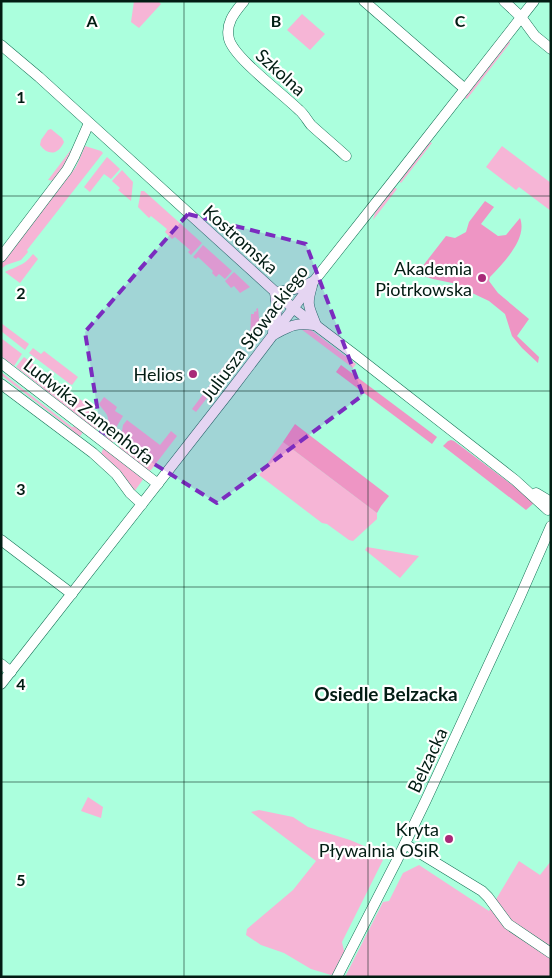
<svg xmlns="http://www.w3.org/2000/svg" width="552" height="978" viewBox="0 0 552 978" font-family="Lato,sans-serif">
<rect width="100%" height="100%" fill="#abffdd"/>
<g fill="#f6b5d6">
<polygon points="134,1 158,1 161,4 139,28 131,22"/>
<polygon points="302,14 325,34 310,50 287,30"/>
<polygon points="509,40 510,43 467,99 465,98 466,95"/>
<path d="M51 129 62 138 64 142C58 155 48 156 40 145L41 140 48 130Z"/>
<polygon points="430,142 432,143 401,183 399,181"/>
<polygon points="85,146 101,151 103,153 27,250 28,252 21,260 6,265 1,269 1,264 76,167"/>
<polygon points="502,146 551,183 551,211 519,187 516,190 486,167"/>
<polygon points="73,147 72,155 54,181 48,180"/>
<polygon points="107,157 120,169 111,179 104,174 90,192 84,187"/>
<polygon points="122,170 133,182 131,201 118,190 120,188 112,181"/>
<polygon points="394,187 397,189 373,220 375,212"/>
<polygon points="141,191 144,191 202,243 191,255 188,252 190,250 175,237 172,239 165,232 167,229 151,216 149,218 138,207"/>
<polygon points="203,245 232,271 225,279 219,274 216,277 212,273 213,271 198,257 196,259 193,257"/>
<path d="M33 254 38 259 20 283 5 272C10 269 13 269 18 266 24 264 29 259 33 254Z"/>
<polygon points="234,272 250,287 240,293 234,286 231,288 225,281"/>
<polygon points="258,308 260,329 257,329 256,333 253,333 252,337 250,337 251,314 254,314 254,312 257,311 256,309"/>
<polygon points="1,323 29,344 25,350 1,331"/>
<polygon points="301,329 311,330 356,364 353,368"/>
<polygon points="1,338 22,354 14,366 1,356"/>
<polygon points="33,348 41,354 44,351 78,377 72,385 70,384 29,353"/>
<path d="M24 357 93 409C101 417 103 421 96 430L16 367Z"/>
<polygon points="228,361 233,365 196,412 192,409"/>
<polygon points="1,372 72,427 76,426 84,431 78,439 71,432 71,429 1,375"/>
<path d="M104 397 117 407 115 411 123 416 117 426 113 443 105 437C107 430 110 422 107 415 105 411 101 408 99 404Z"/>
<polygon points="127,420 160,445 171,431 177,436 151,470 149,471 119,448 123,425"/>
<polygon points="283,442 377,513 377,519 353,541 349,540 327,524 322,523 259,475"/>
<polygon points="103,449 105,449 144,478 134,492 101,454"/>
<polygon points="367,547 419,556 400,578 365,550"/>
<polygon points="431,757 432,758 419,784 414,781 414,780"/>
<polygon points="88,797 103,807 101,818 81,811"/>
<polygon points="259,810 293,817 308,827 350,840 369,848 382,855 381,859 383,860 342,942 345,955 335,973 331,975 311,969 284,953 261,945 246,935 247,929 293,890 316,861 251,812"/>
<polygon points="519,861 540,875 551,861 551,975 548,977 345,977 383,902 389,901 403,873 419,865 489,911"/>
</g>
<g fill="#ee95c4">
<path d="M485 201 494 207 481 224 498 236 506 235 520 218C528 239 503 263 490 277L489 281 498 293 529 319 517 336 539 357 538 363 522 348 512 336 505 314 489 301 470 292 457 284 433 279 423 276 422 267 446 236 455 238 466 232 469 222Z"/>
<polygon points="341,365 437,437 432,444 336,372"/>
<polygon points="295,424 389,496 381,506 377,513 283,442"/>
<polygon points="451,440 454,441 535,502 526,510 443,446 448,441"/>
</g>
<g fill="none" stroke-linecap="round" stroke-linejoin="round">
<g stroke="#157256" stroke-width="11">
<g id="minor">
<path d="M244 1C235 12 225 23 229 39 234 58 283 94 299 110 304 114 307 120 311 125 322 135 334 145 346 156"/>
<polyline points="364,1 465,89"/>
<polyline points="504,1 521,17 535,36 551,49"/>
<polyline points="1,45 39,77 293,308 355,355 515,480 548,510"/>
<polyline points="1,257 67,170 74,157 89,123"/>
<path d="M312 286C306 306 309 306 316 325"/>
<path d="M275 292C288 291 301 289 312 282"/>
<polyline points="273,332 277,310 275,292"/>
<path d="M275 334C292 325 295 323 314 325"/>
<polyline points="1,363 158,484"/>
<polyline points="1,384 93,453 116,474 130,493 142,504"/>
<polyline points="536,493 551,502"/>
<polyline points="1,540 72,594"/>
<polyline points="1,664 11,672"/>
<polyline points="1,684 228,394 314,281 393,181 534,1"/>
<polyline points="405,844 482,891 488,897 508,924 551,953"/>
<polyline points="337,977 396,862 426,800 519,599 551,526"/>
</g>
</g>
<use href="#minor" stroke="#fff" stroke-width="10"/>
</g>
<path fill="#7b2cbf" fill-opacity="0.2" stroke="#7b2cbf" stroke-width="4" stroke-dasharray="10 6" stroke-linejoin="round" d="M188 214 306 244 363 395 217 503 101 431 85 332Z"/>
<path fill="none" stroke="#021c13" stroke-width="1" stroke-opacity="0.55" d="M184 1V977M368 1V977M1 196H551M1 391H551M1 587H551M1 782H551"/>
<g fill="#a82978" stroke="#fff" stroke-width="2">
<circle cx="482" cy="278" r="5"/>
<circle cx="193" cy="374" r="5"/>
<circle cx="449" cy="839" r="5"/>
</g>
<g text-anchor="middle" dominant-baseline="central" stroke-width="4.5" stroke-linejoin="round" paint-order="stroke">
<g font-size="18" fill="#021c13" stroke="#fff">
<text transform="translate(281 72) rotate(42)">Szkolna</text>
<text transform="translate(241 239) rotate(42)">Kostromska</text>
<text transform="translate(254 333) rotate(-53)">Juliusza Słowackiego</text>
<text transform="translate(89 411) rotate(38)">Ludwika Zamenhofa</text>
<text transform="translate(427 760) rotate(-65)">Belzacka</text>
</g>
<g font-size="18" fill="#021c13" stroke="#fff" text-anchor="end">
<text x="472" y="268">Akademia<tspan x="472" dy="21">Piotrkowska</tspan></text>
<text x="183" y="374">Helios</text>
<text x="439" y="829">Kryta<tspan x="439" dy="21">Pływalnia OSiR</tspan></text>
</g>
<g font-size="19" font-weight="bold" fill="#021c13" stroke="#fff">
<text x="386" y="693">Osiedle Belzacka</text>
</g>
</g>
<g font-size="16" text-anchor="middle" font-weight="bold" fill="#021c13" stroke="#fff" stroke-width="4.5" stroke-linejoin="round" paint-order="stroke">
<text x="92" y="27">A</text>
<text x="276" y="27">B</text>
<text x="460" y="27">C</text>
<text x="21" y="103">1</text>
<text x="21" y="299">2</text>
<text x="21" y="495">3</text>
<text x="21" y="690">4</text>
<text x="21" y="886">5</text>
</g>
<rect width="552" height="978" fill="none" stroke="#021c13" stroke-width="5"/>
</svg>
